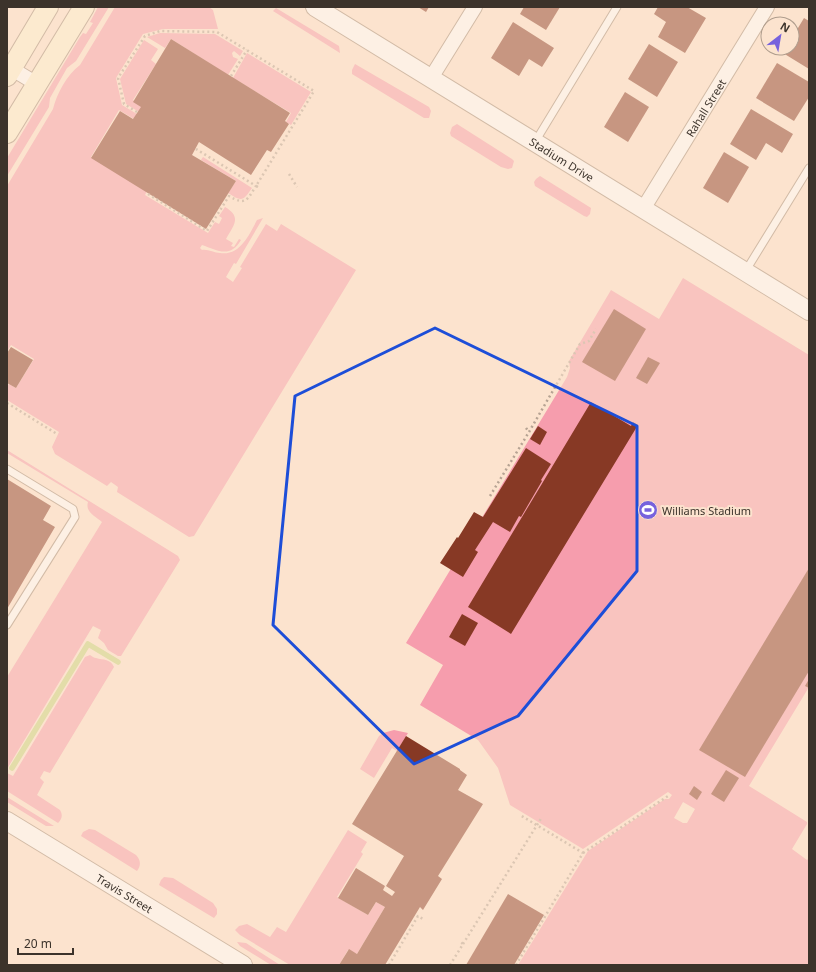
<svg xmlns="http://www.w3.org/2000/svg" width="816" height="972" viewBox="0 0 816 972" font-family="'Noto Sans',sans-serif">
<rect width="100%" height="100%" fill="#fce3ce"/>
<g fill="#f69dad" fill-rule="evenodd">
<polygon points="98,7 109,7 76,61 67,68 50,98 49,107 7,176 7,158 80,37 83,33 86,34 93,23 90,22"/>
<path d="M115 7H209L213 10 218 29H163L143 34 116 78 122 105 137 114 134 119 119 110 91 157 147 191 145 195 208 233 215 222 219 224 222 218 219 216 225 207C242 217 234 225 226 239L233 243 231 246 234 247 239 239 241 240C230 259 217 250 202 245L200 248 202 250C208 249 214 253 220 253 240 256 249 235 257 220L263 218 236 264 234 263 226 277 233 282 242 268 240 267 266 224 277 231 281 224 356 270 194 536 189 537 117 492 118 487 111 482 107 486 55 454 52 447 59 432 7 400V387L9 384 16 388 34 359 11 345 7 352V186L53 109C57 93 67 75 80 65Z"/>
<polygon points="276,8 339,46 340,53 273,11"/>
<polygon points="160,33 215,34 243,51 240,56 234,51 232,53 233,57 238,59 228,75 171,39 165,48 147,37"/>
<polygon points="144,40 158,49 151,60 156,64 133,100 142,106 139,112 126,104 120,79"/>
<polygon points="247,53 311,92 291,125 286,122 291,113 233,78"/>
<polygon points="355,64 429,107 431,111 429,118 424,118 352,74 352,70"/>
<polygon points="457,124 512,159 514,161 512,168 508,169 501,167 451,136 450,133 452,127"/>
<path d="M203 157 252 188C243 201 242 202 228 193L236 181 201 160Z"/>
<polygon points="540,176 591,208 590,214 587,217 584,216 535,186 534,182 536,179"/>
<path d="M683 278 809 355V687L749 786 807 822V824L792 849 807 860 809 858V965H518L588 851 665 799H669L672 795 668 792 583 849 510 805 498 768 478 740 420 705 443 665 406 643 567 377 570 368 569 361 611 290 659 319ZM683 802 695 809 687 823H683L674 818Z"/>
<path d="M7 450 178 556 180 560 121 656H118L108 650 104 643 98 638 101 630 93 626 7 769V677L102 522C95 516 85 512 88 502L7 453Z"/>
<path d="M90 655C92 656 94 658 96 658 103 660 111 659 114 667L50 773 44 771 40 778 44 782 37 795 60 810C63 815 62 819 58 823L7 791V773L13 776 85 657Z"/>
<polygon points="394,730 408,733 397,751 392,748 374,778 360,769 379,736 383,733"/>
<polygon points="7,797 54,826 46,826 7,802"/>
<path d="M89 829 95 830 136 855C141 860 141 866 137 871L81 836 83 832Z"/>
<polygon points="348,830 367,842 361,852 363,854 337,897 368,915 376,902 385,907 357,954 348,950 339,965 290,965 240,935 235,930 239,926 247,924 270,937 277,927 286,932"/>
<polygon points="164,877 173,878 213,903 217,909 217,914 214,918 159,885 161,880"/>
<polygon points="237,942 246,943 280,965 271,965 240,946"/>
</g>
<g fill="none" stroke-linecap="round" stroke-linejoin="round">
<polyline stroke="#c5d47d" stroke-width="5.5" points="12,768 88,644 118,662"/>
</g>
<g fill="#873925">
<polygon points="418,7 429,7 426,12"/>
<polygon points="524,7 560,7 546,30 520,14"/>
<polygon points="658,7 687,7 706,18 685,53 658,37 666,22 654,14"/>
<polygon points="804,18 809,21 809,69 783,53 786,48 792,48 792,38"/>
<polygon points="513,22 554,48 542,67 529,59 519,76 491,58"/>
<polygon points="171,39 290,113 285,121 289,124 271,152 267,150 251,175 199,142 192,155 236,181 206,229 91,158 120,111 133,119 141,107 133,102"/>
<polygon points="649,44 678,62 657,97 628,79"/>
<polygon points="777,63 809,82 809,97 794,121 756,98"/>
<polygon points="625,92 649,107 628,142 604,127"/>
<polygon points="751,109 793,134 782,153 766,143 756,160 730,144"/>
<polygon points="724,152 749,167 728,203 703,188"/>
<polygon points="614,309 646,329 615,381 582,362"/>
<polygon points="11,347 33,360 16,388 7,383 7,353"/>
<polygon points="648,357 660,363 647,384 636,378"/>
<polygon points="591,402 631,426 633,422 638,425 511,634 468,607"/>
<polygon points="538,426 547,432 540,445 530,439"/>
<polygon points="526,448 551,464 541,480 542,481 521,517 519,516 510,532 493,522 475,550 478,552 463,577 440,563 457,537 458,538 474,512 483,517"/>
<polygon points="7,479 51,506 43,520 55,527 7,609"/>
<polygon points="809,568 809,671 745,777 699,750"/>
<polygon points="462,614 478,623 465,646 449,637"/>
<polygon points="809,679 809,688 805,686"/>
<polygon points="406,736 460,769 460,770 467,775 458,790 483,804 438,876 442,879 423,910 420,907 385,965 339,965 349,949 357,954 385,907 376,902 368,915 338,898 356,868 385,886 383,890 392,896 395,892 386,886 404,856 352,824"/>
<polygon points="726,770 739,778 724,802 711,794"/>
<polygon points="694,786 702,792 697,800 689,794"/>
<polygon points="508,894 544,915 514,965 466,965"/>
</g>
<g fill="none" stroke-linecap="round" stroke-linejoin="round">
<g stroke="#a18a77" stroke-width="9">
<g id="service">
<polyline points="535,142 617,7"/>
<polyline points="745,272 809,168"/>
<polyline points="7,469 73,509 75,517 7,625"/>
</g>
</g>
<g stroke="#a18a77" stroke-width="16">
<g id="minor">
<polyline points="7,66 37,84"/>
<polyline points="431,78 475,7"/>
<path id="s1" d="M643 209 767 7"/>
</g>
</g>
<g stroke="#a18a77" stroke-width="20">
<g id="tertiary">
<path id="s2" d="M315 7 809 311"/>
<path id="s3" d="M7 821 243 965"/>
</g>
</g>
<g stroke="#a18a77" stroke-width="22">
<g id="secondary">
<polyline points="7,76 48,7"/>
<polyline points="7,133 84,7"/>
</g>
</g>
<g stroke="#b6a393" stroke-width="2.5" stroke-dasharray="2 3" stroke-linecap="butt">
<polyline points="231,76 247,50"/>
<polyline points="137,112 124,104 118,78 145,36 160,31 217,32 314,91 256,186 258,187"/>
<polyline points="289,174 297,187"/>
<path d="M148 194 207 231 229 196C246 206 247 200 256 186L196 149"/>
<polyline points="7,403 57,434"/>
<polyline points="526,428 529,432 580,344 589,341 596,329"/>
<polyline points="490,496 529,432"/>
<polyline points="583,853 668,796"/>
<polyline points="463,944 542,817"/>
<polyline points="389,965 418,916 423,919"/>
<polyline points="450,965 463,944 461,942"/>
<polyline points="516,965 583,853 520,815"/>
</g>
<use href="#service" stroke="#fff" stroke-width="7"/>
<use href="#minor" stroke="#fff" stroke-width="14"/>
<use href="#tertiary" stroke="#fff" stroke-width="18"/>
<use href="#secondary" stroke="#fdf2d0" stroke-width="20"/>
</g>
<path d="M0 0H816V972H0ZM435 328 637 426V571L518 716 414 764 273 625 295 396Z" fill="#fce3ce" fill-opacity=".55" fill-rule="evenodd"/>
<path fill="none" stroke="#1d4ed8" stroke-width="3" stroke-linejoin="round" d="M435 328 637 426V571L518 716 414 764 273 625 295 396Z"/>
<defs>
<g id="stadium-disc" transform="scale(1)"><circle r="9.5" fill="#7762dd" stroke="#fce3ce"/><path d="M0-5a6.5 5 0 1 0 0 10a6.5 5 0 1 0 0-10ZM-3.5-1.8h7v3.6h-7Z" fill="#fff"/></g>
</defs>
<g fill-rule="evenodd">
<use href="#stadium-disc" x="648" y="510"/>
</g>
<g text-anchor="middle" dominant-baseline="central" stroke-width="4" stroke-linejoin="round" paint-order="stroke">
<g font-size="11" fill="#3c332b" stroke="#fce3ce">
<text stroke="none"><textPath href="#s1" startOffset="119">Rahall Street</textPath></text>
<text stroke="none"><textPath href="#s2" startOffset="290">Stadium Drive</textPath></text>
<text stroke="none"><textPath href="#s3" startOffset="138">Travis Street</textPath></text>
</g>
<g font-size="11" fill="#3c332b" stroke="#fce3ce" text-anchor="start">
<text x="662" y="510">Williams Stadium</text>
</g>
</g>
<rect width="816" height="972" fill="none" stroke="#3c332b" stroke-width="16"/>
<g transform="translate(780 36) rotate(31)"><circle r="19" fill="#fce3ce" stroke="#af9d8d"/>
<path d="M0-3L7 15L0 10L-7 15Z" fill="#7762dd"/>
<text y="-6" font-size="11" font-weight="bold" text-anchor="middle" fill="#3c332b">N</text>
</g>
<path d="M18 948v6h55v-6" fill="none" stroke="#3c332b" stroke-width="2"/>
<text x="24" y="948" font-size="12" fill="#3c332b" stroke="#fce3ce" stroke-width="3" paint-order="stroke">20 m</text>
</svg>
